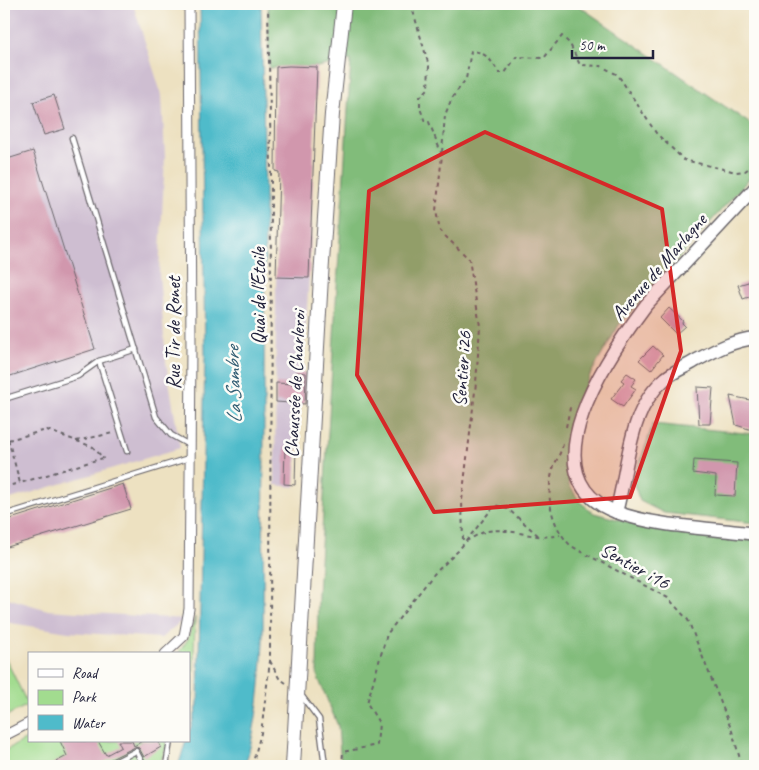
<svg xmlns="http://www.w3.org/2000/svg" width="759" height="770" viewBox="0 0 759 770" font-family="Caveat,sans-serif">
<rect width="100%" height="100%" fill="#fdfcf7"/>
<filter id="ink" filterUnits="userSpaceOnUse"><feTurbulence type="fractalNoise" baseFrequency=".02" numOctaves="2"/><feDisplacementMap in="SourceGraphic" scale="10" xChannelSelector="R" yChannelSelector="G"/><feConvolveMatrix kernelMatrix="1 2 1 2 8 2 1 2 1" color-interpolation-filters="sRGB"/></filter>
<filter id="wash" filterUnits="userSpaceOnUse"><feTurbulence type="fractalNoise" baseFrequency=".0096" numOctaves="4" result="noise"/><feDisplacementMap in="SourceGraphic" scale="20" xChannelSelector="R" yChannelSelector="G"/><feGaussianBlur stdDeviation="1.12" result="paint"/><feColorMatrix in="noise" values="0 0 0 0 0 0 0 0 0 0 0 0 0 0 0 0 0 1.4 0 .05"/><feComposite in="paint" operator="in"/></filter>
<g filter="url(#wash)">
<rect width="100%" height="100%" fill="#ede1c1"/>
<g fill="#cebed1">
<polygon points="4,4 133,4 162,96 165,157 159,273 166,362 180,448 4,501"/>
<polygon points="276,67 317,67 309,278 295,487 275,485 276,277 279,172 275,171"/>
<polygon points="4,597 48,610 184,619 161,638 68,632 4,622"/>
</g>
<g fill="#a2dc8f" stroke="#627f65">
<polygon points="195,617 193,694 189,725 189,654 178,654 188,639"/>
<polygon points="4,655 28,705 4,717"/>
<polygon points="29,738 29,741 165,741 167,745 159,766 4,766 4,751"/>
</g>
<g fill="#81bc7a" stroke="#526f5a">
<polygon points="268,4 576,4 755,127 755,172 619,325 590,375 574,414 567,458 569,485 580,502 594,513 640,525 755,540 755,766 341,766 338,726 317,675 318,594 351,60 317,67 269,68"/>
<polygon points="653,424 755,434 755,523 664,513 640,501 633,482"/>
</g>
<path fill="#4fbbca" stroke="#386e82" d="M200 4H261L265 191 263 642C261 684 257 726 245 766H178L186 741H189V733L198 705 205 355Z"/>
<g id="blocks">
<g fill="#d197ad">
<polygon points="289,66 317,67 309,278 276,277 279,172 275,171 276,67"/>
<polygon points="54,95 65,129 44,135 33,102"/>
<polygon points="33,151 95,349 4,378 4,160"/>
<polygon points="755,280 755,295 743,299 738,285"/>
<polygon points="669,308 683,321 682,323 685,326 676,334 660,318"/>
<polygon points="653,346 663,355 651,370 639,360"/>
<polygon points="295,372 306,373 305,404 276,402 276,383 294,384"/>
<polygon points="627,373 636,379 631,386 636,389 623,407 611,399 624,382 621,380"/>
<polygon points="697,387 713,388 710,424 699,424"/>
<polygon points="730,396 755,401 755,431 736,425"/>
<polygon points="285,447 296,447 295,485 284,484"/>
<polygon points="694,460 737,463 735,496 715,495 716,476 693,473"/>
<polygon points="123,484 131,509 4,548 4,521"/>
<polygon points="60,741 98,741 106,755 121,747 118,741 132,741 134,746 142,741 158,741 161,747 144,757 139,748 135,747 105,762 103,766 48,766 67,756"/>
</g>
</g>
</g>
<g filter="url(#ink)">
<use href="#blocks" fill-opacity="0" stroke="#69656a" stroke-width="1"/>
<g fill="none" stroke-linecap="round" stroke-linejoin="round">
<g stroke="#69656a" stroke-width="7">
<g id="service">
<polyline points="72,138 156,417 171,435 189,445"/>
<polyline points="99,361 127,451"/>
<polyline points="4,399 78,376 99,361 136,349"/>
<polyline points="4,515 189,458"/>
<polyline points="301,695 319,719 325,766"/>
<polyline points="107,766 136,751 144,766"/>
<polyline points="166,766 170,741"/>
</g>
</g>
<g stroke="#69656a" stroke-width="11">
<g id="minor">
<polyline points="165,654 184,636 189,609 191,346 189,4"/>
<polyline points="4,736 29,723"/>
</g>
</g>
<g stroke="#69656a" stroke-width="15">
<g id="secondary">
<path d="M755 188 646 305C610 353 523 477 616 512 655 527 713 528 755 534"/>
<path d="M616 512C629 468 627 410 666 378 674 371 686 367 695 361 714 351 734 340 755 338"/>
</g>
</g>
<g stroke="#69656a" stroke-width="16">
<polyline id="primary" points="293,766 321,277 332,114 344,4"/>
</g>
<g stroke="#69656a" stroke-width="2" stroke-dasharray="4 4" stroke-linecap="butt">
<polyline points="411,4 429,66 428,89 420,97 420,108 425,122 429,122 442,155 436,211 440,231 469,259 480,326 476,383 462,500 463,542"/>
<path d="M442 152 445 115 452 98 466 79 471 51C485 51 492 61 499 73H505L516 57 544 58 562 36 570 44 580 65 601 66 618 75 656 133 684 160 736 172 745 171 755 164"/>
<polyline points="4,424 20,483 103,458 93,447 47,430 8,440 4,439"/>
<polyline points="566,427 570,408 574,408"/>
<polyline points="76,441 113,433"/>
<path d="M563 444C561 453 556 460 553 469 545 497 551 526 571 546L668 598 688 620 732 731 742 766"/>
<polyline points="4,487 20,483"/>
<path d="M466 541C472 538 480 533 487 531 511 527 536 541 560 535"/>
<polyline points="270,661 279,678 286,683"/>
<polyline points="252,766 261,733 270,661 271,171 268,4"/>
<polyline points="342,766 343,752 377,745 379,723 367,703 387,634 434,574 458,551 495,505 508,509 540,537"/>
</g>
<use href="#service" stroke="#fff" stroke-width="4.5"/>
<use href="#minor" stroke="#fff" stroke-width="9"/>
<use href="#secondary" stroke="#fff" stroke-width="12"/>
<use href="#primary" stroke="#fff" stroke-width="14"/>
</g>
</g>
<path fill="#d62828" fill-opacity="0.2" stroke="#d62828" stroke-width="4" stroke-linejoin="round" d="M485 132 662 209 681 351 630 497 434 512 357 375 369 191Z"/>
<g text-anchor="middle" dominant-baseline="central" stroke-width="5" stroke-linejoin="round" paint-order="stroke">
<g font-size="20" fill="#22223b" stroke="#fdfcf7">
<text transform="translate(659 267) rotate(-49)">Avenue de Marlagne</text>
<text transform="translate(258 296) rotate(-90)">Quai de l'Etoile</text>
<text transform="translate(173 333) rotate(-90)">Rue Tir de Ronet</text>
<text transform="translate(462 369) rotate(-86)">Sentier i26</text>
<text transform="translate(295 384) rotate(-87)">Chaussée de Charleroi</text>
<text transform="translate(635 566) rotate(29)">Sentier i16</text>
</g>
<g font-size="21" font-style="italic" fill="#345f74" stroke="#fdfcf7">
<text transform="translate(233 385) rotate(-92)">La Sambre</text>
</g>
</g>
<rect width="759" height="770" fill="none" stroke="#fdfcf7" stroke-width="20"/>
<rect x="28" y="652" width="162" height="90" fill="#fdfcf7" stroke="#a5a5ac"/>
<rect x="38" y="669" width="25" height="8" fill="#ffffff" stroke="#a5a5ac"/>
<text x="72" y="678" font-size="15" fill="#22223b">Road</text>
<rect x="38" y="690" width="25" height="15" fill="#a2dc8f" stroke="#a5a5ac"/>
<text x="72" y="702" font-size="15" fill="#22223b">Park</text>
<rect x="38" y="715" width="25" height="15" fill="#4fbbca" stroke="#a5a5ac"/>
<text x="72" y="728" font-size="15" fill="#22223b">Water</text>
<path d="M572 50v8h81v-8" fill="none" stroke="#22223b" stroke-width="2.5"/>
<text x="579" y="50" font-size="15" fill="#22223b" stroke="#fdfcf7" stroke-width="4" paint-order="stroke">50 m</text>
</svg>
